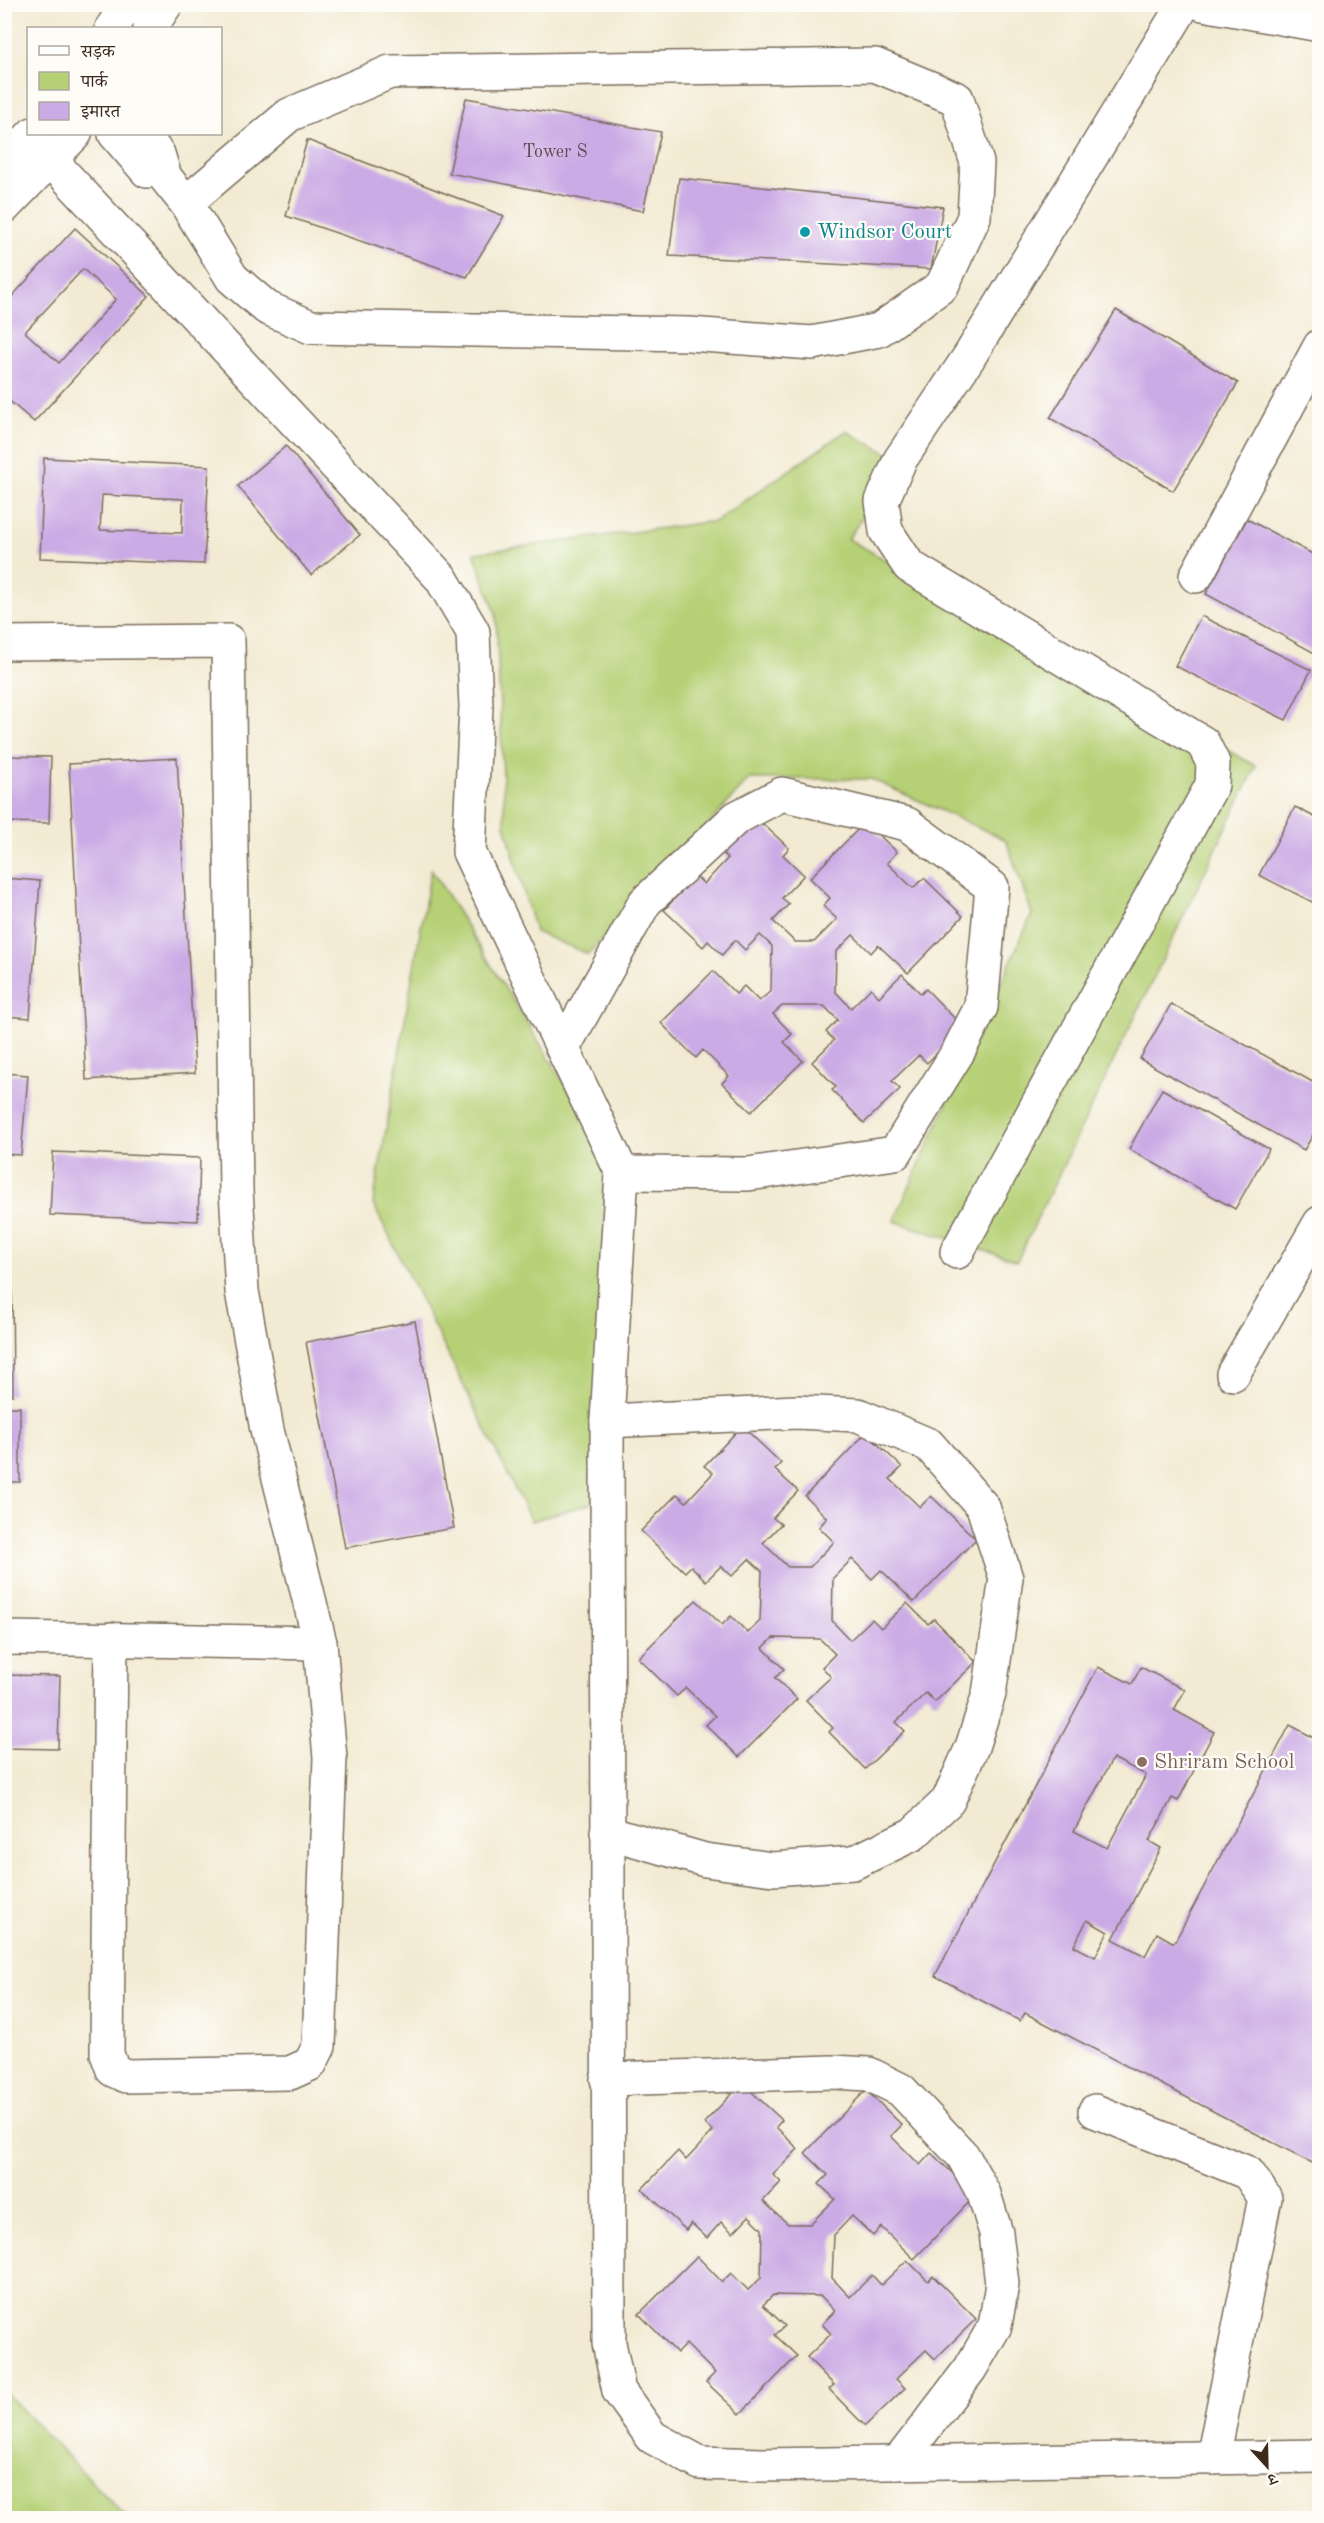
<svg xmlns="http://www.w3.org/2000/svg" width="1324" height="2523" viewBox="0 0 1324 2523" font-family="'Old Standard TT','Noto Serif Devanagari',serif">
<rect width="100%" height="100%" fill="#fdfcf7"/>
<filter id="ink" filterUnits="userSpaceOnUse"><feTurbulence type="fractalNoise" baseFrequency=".0167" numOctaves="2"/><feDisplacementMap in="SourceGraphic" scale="12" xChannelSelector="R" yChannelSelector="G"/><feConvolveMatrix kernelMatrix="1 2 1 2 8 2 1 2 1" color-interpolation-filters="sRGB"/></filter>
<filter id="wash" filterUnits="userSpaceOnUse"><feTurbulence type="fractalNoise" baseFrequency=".008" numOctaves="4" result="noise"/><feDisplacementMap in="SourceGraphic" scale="24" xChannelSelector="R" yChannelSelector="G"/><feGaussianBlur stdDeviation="1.35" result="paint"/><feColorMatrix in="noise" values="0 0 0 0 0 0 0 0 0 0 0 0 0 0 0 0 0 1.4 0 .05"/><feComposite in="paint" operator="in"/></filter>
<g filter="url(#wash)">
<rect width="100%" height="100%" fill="#f2ead2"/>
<g fill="#b5d075" stroke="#787d4a" stroke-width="1.5">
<polygon points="846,431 900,460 848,539 1256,766 1017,1261 894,1221 1032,914 1006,840 871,779 749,779 677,860 588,954 535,932 505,825 496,614 474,553 716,521"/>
<polygon points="431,869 604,1146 607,1499 531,1521 373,1204"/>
<polygon points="5,2392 127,2518 5,2518"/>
</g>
<g id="blocks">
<g fill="#cbabe5" fill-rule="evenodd">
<polygon points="466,98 661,132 643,211 449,173"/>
<polygon points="307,140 504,216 467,277 286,216"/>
<polygon points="679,178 943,207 931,269 669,256"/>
<path d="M75 228 149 296 34 422 6 398 4 400V305ZM83 269 116 299 59 363 25 332Z"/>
<polygon points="1116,310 1238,383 1173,491 1050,418"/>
<polygon points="286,446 360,535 311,575 238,486"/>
<path d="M44 458 209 466 204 564 40 558ZM102 495 183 499 182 533 100 530Z"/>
<polygon points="1247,519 1320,558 1320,656 1206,594"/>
<polygon points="1201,616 1311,670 1286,720 1175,666"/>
<polygon points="4,756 51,757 49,823 4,822"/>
<polygon points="177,758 195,1073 86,1080 69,764"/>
<polygon points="1295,807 1320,820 1320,906 1259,875"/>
<polygon points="753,815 789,848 783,855 804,875 782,898 789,904 773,921 795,942 814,942 837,919 823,906 830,898 810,878 865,822 897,852 887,863 913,888 924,878 963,916 908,973 878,945 871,953 853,935 836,952 835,991 851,1008 871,988 879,997 902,974 921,994 926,989 963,1027 927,1063 919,1055 892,1081 900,1089 864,1123 832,1090 836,1087 812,1062 834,1040 826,1032 838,1020 824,1006 782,1006 773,1014 792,1034 784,1042 803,1061 751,1112 722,1083 729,1076 703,1050 696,1058 661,1023 713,971 736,994 744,986 759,1001 771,991 772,946 760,935 745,950 735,940 722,955 708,941 703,947 664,910 696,876 704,884 728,858 720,851"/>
<polygon points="4,878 40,881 30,1018 4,1016"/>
<polygon points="1171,1004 1320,1086 1320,1123 1304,1150 1140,1059"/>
<polygon points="4,1073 28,1075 21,1155 4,1154"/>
<polygon points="1162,1089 1269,1149 1235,1209 1129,1149"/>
<polygon points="53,1152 200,1158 198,1221 50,1215"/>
<polygon points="4,1279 12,1279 13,1395 4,1395"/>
<polygon points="415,1321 454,1528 345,1548 306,1342"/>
<rect x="4" y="1407" width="16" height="75"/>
<polygon points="742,1426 781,1463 775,1470 798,1491 773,1518 781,1524 763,1543 788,1567 810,1567 834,1542 819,1527 827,1518 805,1496 866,1433 902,1467 890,1479 920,1507 931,1496 976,1539 914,1602 881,1570 872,1579 852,1559 833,1578 832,1621 850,1640 872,1619 881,1628 907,1603 928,1624 934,1619 976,1662 935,1702 926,1693 896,1722 905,1731 865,1769 829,1732 833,1728 806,1700 831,1677 822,1667 835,1654 820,1639 773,1638 763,1648 784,1669 775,1678 797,1699 739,1757 706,1725 715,1716 686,1688 677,1696 638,1658 696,1600 722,1625 731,1616 748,1633 760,1621 762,1571 749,1559 732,1576 721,1566 706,1581 691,1566 685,1572 641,1531 677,1494 686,1502 713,1473 704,1466"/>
<path d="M1098 1667 1132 1684 1141 1667 1185 1690 1174 1710 1214 1732 1178 1801 1172 1798 1149 1841 1161 1848 1113 1939 1145 1956 1157 1933 1174 1943 1290 1725 1320 1741V2167L1025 2013 1020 2021 935 1976ZM1113 1758 1146 1775 1107 1848 1074 1831ZM1087 1920 1108 1932 1095 1957 1074 1946Z"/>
<polygon points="4,1675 60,1676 58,1749 4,1748"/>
<polygon points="742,2083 782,2120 776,2127 798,2149 773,2175 781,2182 763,2201 788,2224 810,2224 835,2199 819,2184 828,2175 805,2153 866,2090 902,2125 891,2136 920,2165 931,2153 976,2195 914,2259 881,2227 873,2236 852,2216 834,2235 832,2278 850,2297 872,2275 881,2285 907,2260 928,2281 933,2276 976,2319 935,2359 926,2350 896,2379 905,2388 865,2426 829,2389 834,2385 807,2357 831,2334 822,2324 835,2311 821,2296 773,2295 763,2305 785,2326 775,2335 797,2356 740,2414 706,2382 715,2373 686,2344 677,2353 639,2314 697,2256 722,2282 731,2273 748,2290 761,2278 762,2229 749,2216 733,2233 721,2222 707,2238 691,2223 686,2230 642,2189 678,2151 686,2160 713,2131 704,2123"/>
</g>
</g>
</g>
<g filter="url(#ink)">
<use href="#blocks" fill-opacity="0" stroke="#7b6d5d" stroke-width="1.5"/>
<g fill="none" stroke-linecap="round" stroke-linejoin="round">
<g stroke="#7b6d5d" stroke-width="36">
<g id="minor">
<polyline points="1203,4 1320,25"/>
<polyline points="112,28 127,4"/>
<polyline points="150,28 166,4"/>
<polyline points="115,134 147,171"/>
<polyline points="141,134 158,154 165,177 186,203 232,278 267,308 311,327 689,334 812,343 879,330 942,286 974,217 977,163 957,99 875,65 390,72 289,115 186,203"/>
<polyline points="30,138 441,578 473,632 476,707 469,852 622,1173 607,1421 609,2343 619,2391 652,2437 700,2463 763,2465 1320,2456"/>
<polyline points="4,164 33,134"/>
<polyline points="4,207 75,134"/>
<polyline points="1196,576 1320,346"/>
<polyline points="4,643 228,641 236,1190 242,1291 267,1430 320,1643 330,1758 319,2046 310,2064 290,2073 126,2076 113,2070 107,2054 111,1639"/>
<polyline points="563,1048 645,902 736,818 782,794 907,824 992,887 981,1007 958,1052 895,1153 748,1174 622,1173"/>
<polyline points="957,1252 1212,785 1213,763 1203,743 909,566 886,531 882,501 900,460 969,357 1184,4"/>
<polyline points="1233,1374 1320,1223"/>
<polyline points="607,1421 796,1412 858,1415 929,1445 983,1507 1006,1578 989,1694 972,1747 948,1801 913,1834 853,1863 773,1869 705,1860 607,1832"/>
<polyline points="4,1638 320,1643"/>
<polyline points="607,2079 833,2072 869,2074 901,2090 963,2156 984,2194 996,2233 1002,2284 995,2326 970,2369 898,2463"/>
<polyline points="1095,2111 1248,2173 1265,2198 1213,2458"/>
</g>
</g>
<use href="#minor" stroke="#fff" stroke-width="33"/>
</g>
</g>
<circle fill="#0f9aa8" stroke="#fdfcf7" stroke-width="2" cx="805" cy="232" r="6"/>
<circle fill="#8d6e63" stroke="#fdfcf7" stroke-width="2" cx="1142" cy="1762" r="6"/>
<g text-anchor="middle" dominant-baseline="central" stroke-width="4.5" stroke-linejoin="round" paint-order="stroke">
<g font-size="18" fill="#5f4a50">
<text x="555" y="152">Tower S</text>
</g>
<g font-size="21" fill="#0d838f" stroke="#fdfcf7" text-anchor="start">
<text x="817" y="232">Windsor Court</text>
</g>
<g font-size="21" fill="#785e54" stroke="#fdfcf7" text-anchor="start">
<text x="1154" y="1762">Shriram School</text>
</g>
</g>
<rect width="1324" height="2523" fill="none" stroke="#fdfcf7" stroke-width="24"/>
<rect x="27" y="27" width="195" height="108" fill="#fdfcf7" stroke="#afa8a0" stroke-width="1.5"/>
<rect x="39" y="46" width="30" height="9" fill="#ffffff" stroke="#afa8a0" stroke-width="1.5"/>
<text x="81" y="57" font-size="18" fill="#3b2a1e">सड़क</text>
<rect x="39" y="72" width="30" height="18" fill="#b5d075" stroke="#afa8a0" stroke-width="1.5"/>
<text x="81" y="87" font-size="18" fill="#3b2a1e">पार्क</text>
<rect x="39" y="102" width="30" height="18" fill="#cbabe5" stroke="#afa8a0" stroke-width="1.5"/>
<text x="81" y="117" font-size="18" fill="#3b2a1e">इमारत</text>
<g transform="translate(1267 2466) rotate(158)" stroke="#fdfcf7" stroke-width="4.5" paint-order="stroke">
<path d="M0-4.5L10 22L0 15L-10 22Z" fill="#3b2a1e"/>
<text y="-9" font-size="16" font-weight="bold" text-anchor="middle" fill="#3b2a1e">उ</text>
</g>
</svg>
